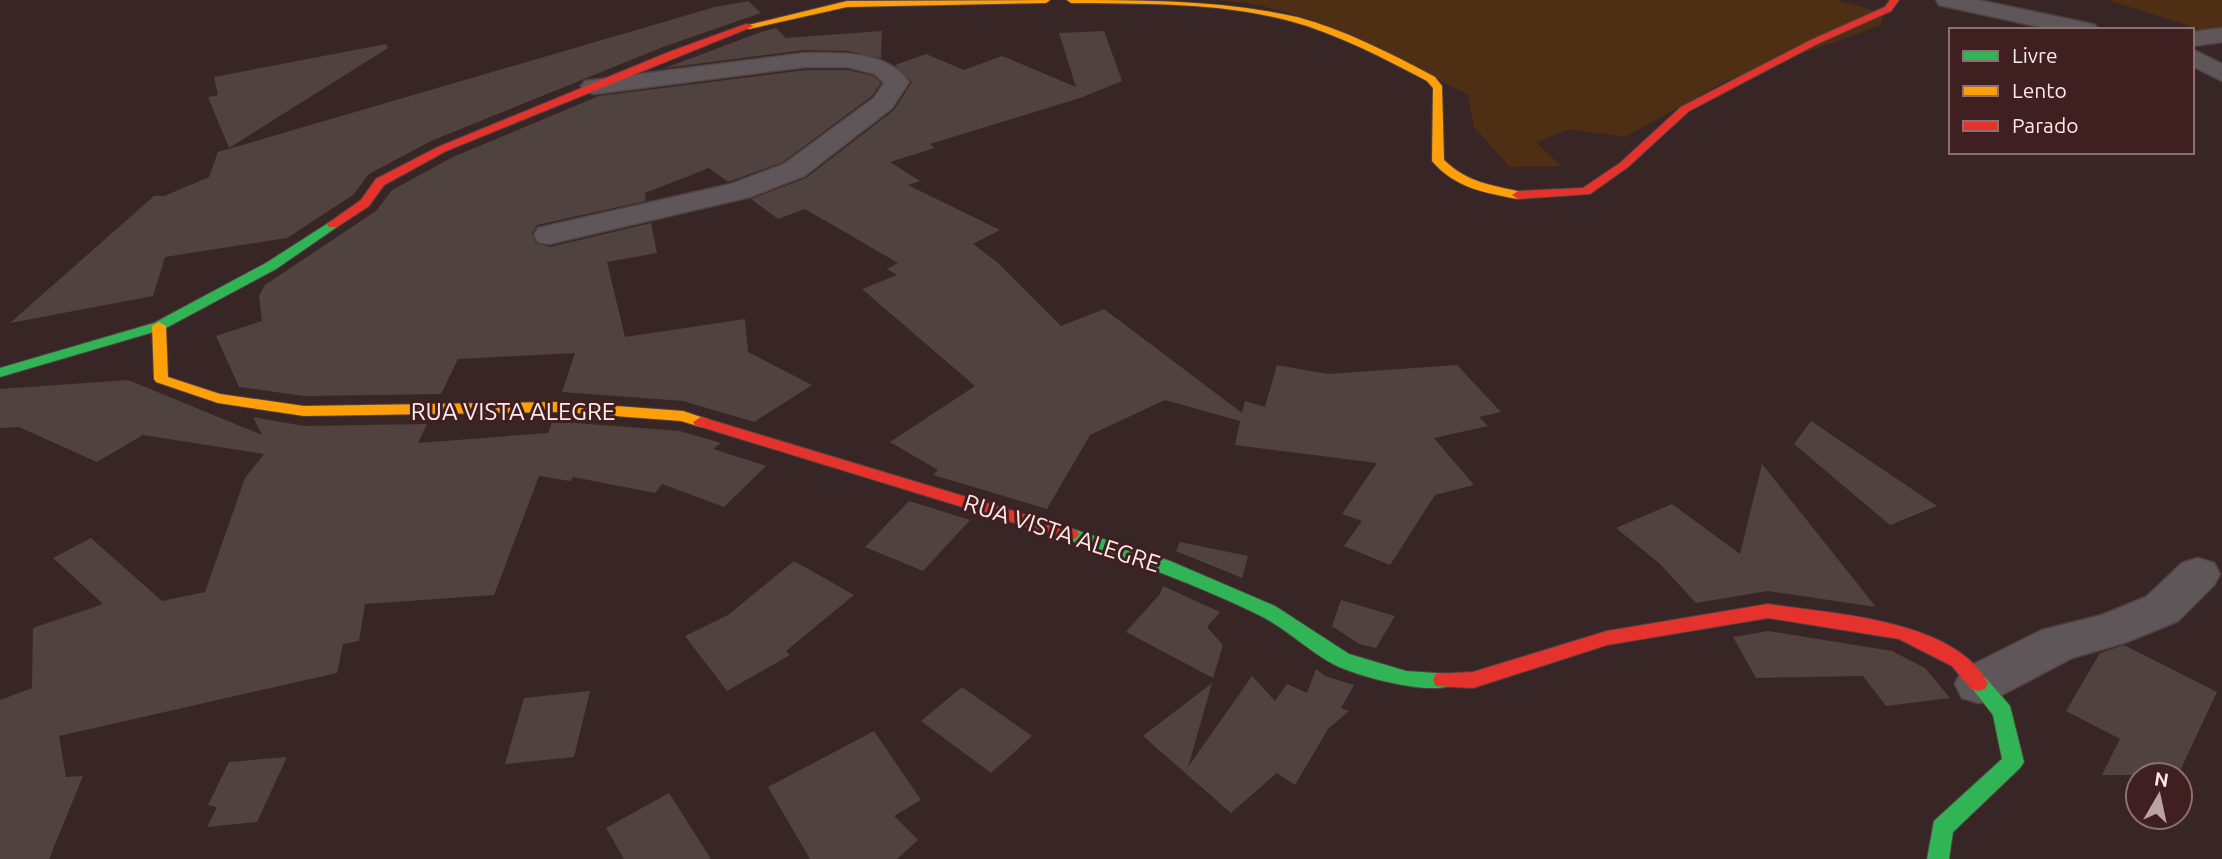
<svg xmlns="http://www.w3.org/2000/svg" width="2222" height="859" viewBox="0 0 2222 859" font-family="Ubuntu,sans-serif">
<rect width="100%" height="100%" fill="#382626"/>
<g fill="#4e2f13">
<path d="M1216 0H1836L1883 13 1881 25 1726 81 1625 137 1570 129 1536 142 1561 166 1510 167 1474 127 1468 95C1386 53 1310 6 1216 0Z"/>
<polygon points="2108,0 2222,0 2222,27 2202,30"/>
</g>
<g fill="#50423f">
<polygon points="748,1 761,13 663,47 431,141 369,174 353,195 287,238 165,257 153,296 10,323 154,196 164,196 209,177 218,152 715,7"/>
<polygon points="776,28 786,38 882,31 881,58 848,51 805,50 665,68 761,32"/>
<polygon points="1104,31 1122,81 1080,98 930,144 935,148 890,162 920,181 908,185 1000,230 973,244 997,262 1061,326 1104,309 1242,413 1245,401 1265,407 1277,365 1328,374 1457,365 1501,412 1479,417 1488,426 1434,438 1474,485 1435,495 1390,565 1344,546 1362,521 1342,514 1377,463 1235,445 1240,421 1165,400 1090,435 1047,509 933,475 938,470 890,442 975,386 862,289 897,275 887,269 898,263 805,209 778,219 751,199 806,178 894,110 912,82 895,65 926,54 964,70 1002,56 1076,87 1059,33"/>
<polygon points="386,44 388,48 229,148 208,97 218,95 214,77"/>
<polygon points="805,70 848,70 874,76 881,83 872,96 783,162 728,182 709,168 645,193 646,201 537,225 532,234 536,243 550,247 651,223 657,253 607,262 625,337 745,319 748,352 812,385 754,422 683,401 562,392 575,353 458,359 441,394 304,396 239,387 216,336 262,321 259,296 265,285 376,211 392,190 453,157 599,96"/>
<polygon points="128,380 262,435 253,417 304,426 427,424 418,443 548,433 552,422 562,422 680,431 721,443 713,449 766,466 724,507 662,484 655,493 573,477 570,481 539,476 494,595 365,604 359,641 343,644 337,673 59,736 66,777 83,776 49,859 0,859 0,700 32,688 33,628 103,604 53,558 91,538 162,601 205,592 245,478 264,454 143,435 97,462 19,427 0,428 0,389"/>
<polygon points="1811,421 1937,506 1890,525 1794,444"/>
<polygon points="1762,464 1876,607 1768,591 1696,603 1660,564 1616,528 1672,504 1740,554"/>
<polygon points="909,501 970,520 923,571 865,547"/>
<polygon points="1180,542 1248,556 1242,578 1176,551"/>
<polygon points="794,561 854,595 786,651 790,655 727,691 685,636 728,615"/>
<polygon points="1163,586 1220,612 1207,627 1223,645 1213,678 1126,632 1160,594"/>
<polygon points="1341,600 1395,616 1376,648 1359,644 1332,626"/>
<polygon points="1768,631 1892,651 1925,668 1950,698 1886,706 1863,676 1756,678 1733,637"/>
<polygon points="2124,645 2217,692 2178,775 2102,775 2120,739 2066,711 2100,653"/>
<polygon points="1316,669 1325,676 1354,685 1341,708 1349,711 1328,729 1295,785 1277,773 1231,813 1143,736 1212,683 1188,767 1252,676 1275,701 1287,684 1307,693"/>
<polygon points="962,687 1032,736 991,773 921,721"/>
<polygon points="590,691 574,757 505,764 524,698"/>
<polygon points="874,731 921,800 894,816 918,840 897,859 810,859 768,787"/>
<polygon points="287,757 257,822 207,827 217,807 208,805 229,762"/>
<polygon points="669,793 711,859 624,859 606,828"/>
</g>
<g fill="none" stroke-linecap="round" stroke-linejoin="round">
<g stroke="#524343" stroke-width="3">
<g id="street">
<polygon points="1936,0 1978,0 2087,23 2095,25 2098,30 2054,30 1939,5"/>
<polygon points="2222,28 2222,42 2192,46 2192,32"/>
<polygon points="2192,49 2222,64 2222,81 2192,66"/>
<path d="M805 53C840 53 887 50 909 82L892 108 804 176 750 197 549 244 538 242 534 235 538 228 731 184 784 164 874 98 884 83 875 74 848 67H805L594 94 585 91 581 86 585 81Z"/>
<polygon points="2198,558 2214,563 2220,574 2214,585 2178,621 2127,642 2072,658 1996,698 1979,703 1962,698 1955,684 1962,670 2042,630 2102,615 2146,597 2182,563"/>
</g>
</g>
<g stroke="#524343" stroke-width="2">
<g id="fast">
<polygon points="333,220 337,221 337,227 276,269 164,329 0,377 0,368 154,323 266,263"/>
<path d="M1070 528 1170 561 1275 606 1349 654 1406 671 1450 674 1453 680 1450 686C1424 694 1360 677 1335 665 1308 651 1286 628 1259 615 1196 584 1130 561 1064 538L1061 534 1064 530Z"/>
<polygon points="1978,675 1985,677 2010,706 2024,762 2020,768 1953,832 1949,859 1927,859 1934,821 2002,759 1993,715 1968,683 1971,677"/>
</g>
</g>
<g stroke="#524343" stroke-width="2">
<g id="slow">
<polygon points="1050,0 1046,3 847,7 749,29 744,26 847,1"/>
<path d="M1067 0C1144 0 1221 0 1297 17 1345 30 1390 53 1435 77L1442 86 1444 160C1468 183 1491 185 1522 192L1524 195 1518 199C1485 193 1455 188 1432 161L1433 88 1427 81C1383 58 1338 34 1290 21 1219 2 1144 4 1071 3Z"/>
<polygon points="159,322 166,326 168,377 220,394 304,406 562,402 683,411 707,419 709,422 701,427 681,421 562,412 304,416 218,403 156,382 154,379 152,326"/>
</g>
</g>
<g stroke="#524343" stroke-width="2">
<g id="jam">
<polygon points="1890,0 1899,0 1891,11 1817,44 1689,111 1628,167 1590,194 1518,199 1512,195 1518,191 1583,188 1620,163 1681,107 1811,40 1885,7"/>
<polygon points="746,24 754,26 446,151 384,185 369,206 337,227 329,227 327,224 361,200 376,179 438,147 669,52"/>
<polygon points="701,417 1076,530 1079,534 1076,538 1070,540 695,425 693,422"/>
<path d="M1768 604C1832 614 1954 619 1988 683L1985 689 1978 691 1971 689 1952 666 1899 639 1768 618 1607 645 1473 688 1436 686 1433 680 1436 674 1473 672 1607 631Z"/>
</g>
</g>
<use href="#street" fill="#5e5658" fill-rule="evenodd"/>
<use href="#fast" fill="#30b455" fill-rule="evenodd"/>
<use href="#slow" fill="#ff9f0a" fill-rule="evenodd"/>
<use href="#jam" fill="#e5322d" fill-rule="evenodd"/>
</g>
<g text-anchor="middle" dominant-baseline="central" stroke-width="6" stroke-linejoin="round" paint-order="stroke">
<g font-size="24" fill="#ffe8e7" stroke="#3f1f1f">
<text x="513" y="411">RUA VISTA ALEGRE</text>
<text transform="translate(1062 533) rotate(18)">RUA VISTA ALEGRE</text>
</g>
</g>
<rect x="1949" y="28" width="245" height="126" fill="#3f1f1f" stroke="#8c6f6f" stroke-width="2"/>
<rect x="1963" y="51" width="35" height="10" fill="#30b455" stroke="#8c6f6f" stroke-width="2"/>
<text x="2012" y="63" font-size="21" fill="#ffe8e7">Livre</text>
<rect x="1963" y="86" width="35" height="10" fill="#ff9f0a" stroke="#8c6f6f" stroke-width="2"/>
<text x="2012" y="98" font-size="21" fill="#ffe8e7">Lento</text>
<rect x="1963" y="121" width="35" height="10" fill="#e5322d" stroke="#8c6f6f" stroke-width="2"/>
<text x="2012" y="133" font-size="21" fill="#ffe8e7">Parado</text>
<g transform="translate(2159 796) rotate(9)"><circle r="33" fill="#3f1f1f" stroke="#8c6f6f" stroke-width="2"/>
<path d="M0-5L12 26L0 18L-12 26Z" fill="#b9a4a3"/>
<text y="-10" font-size="19" font-weight="bold" text-anchor="middle" fill="#ffe8e7">N</text>
</g>
</svg>
